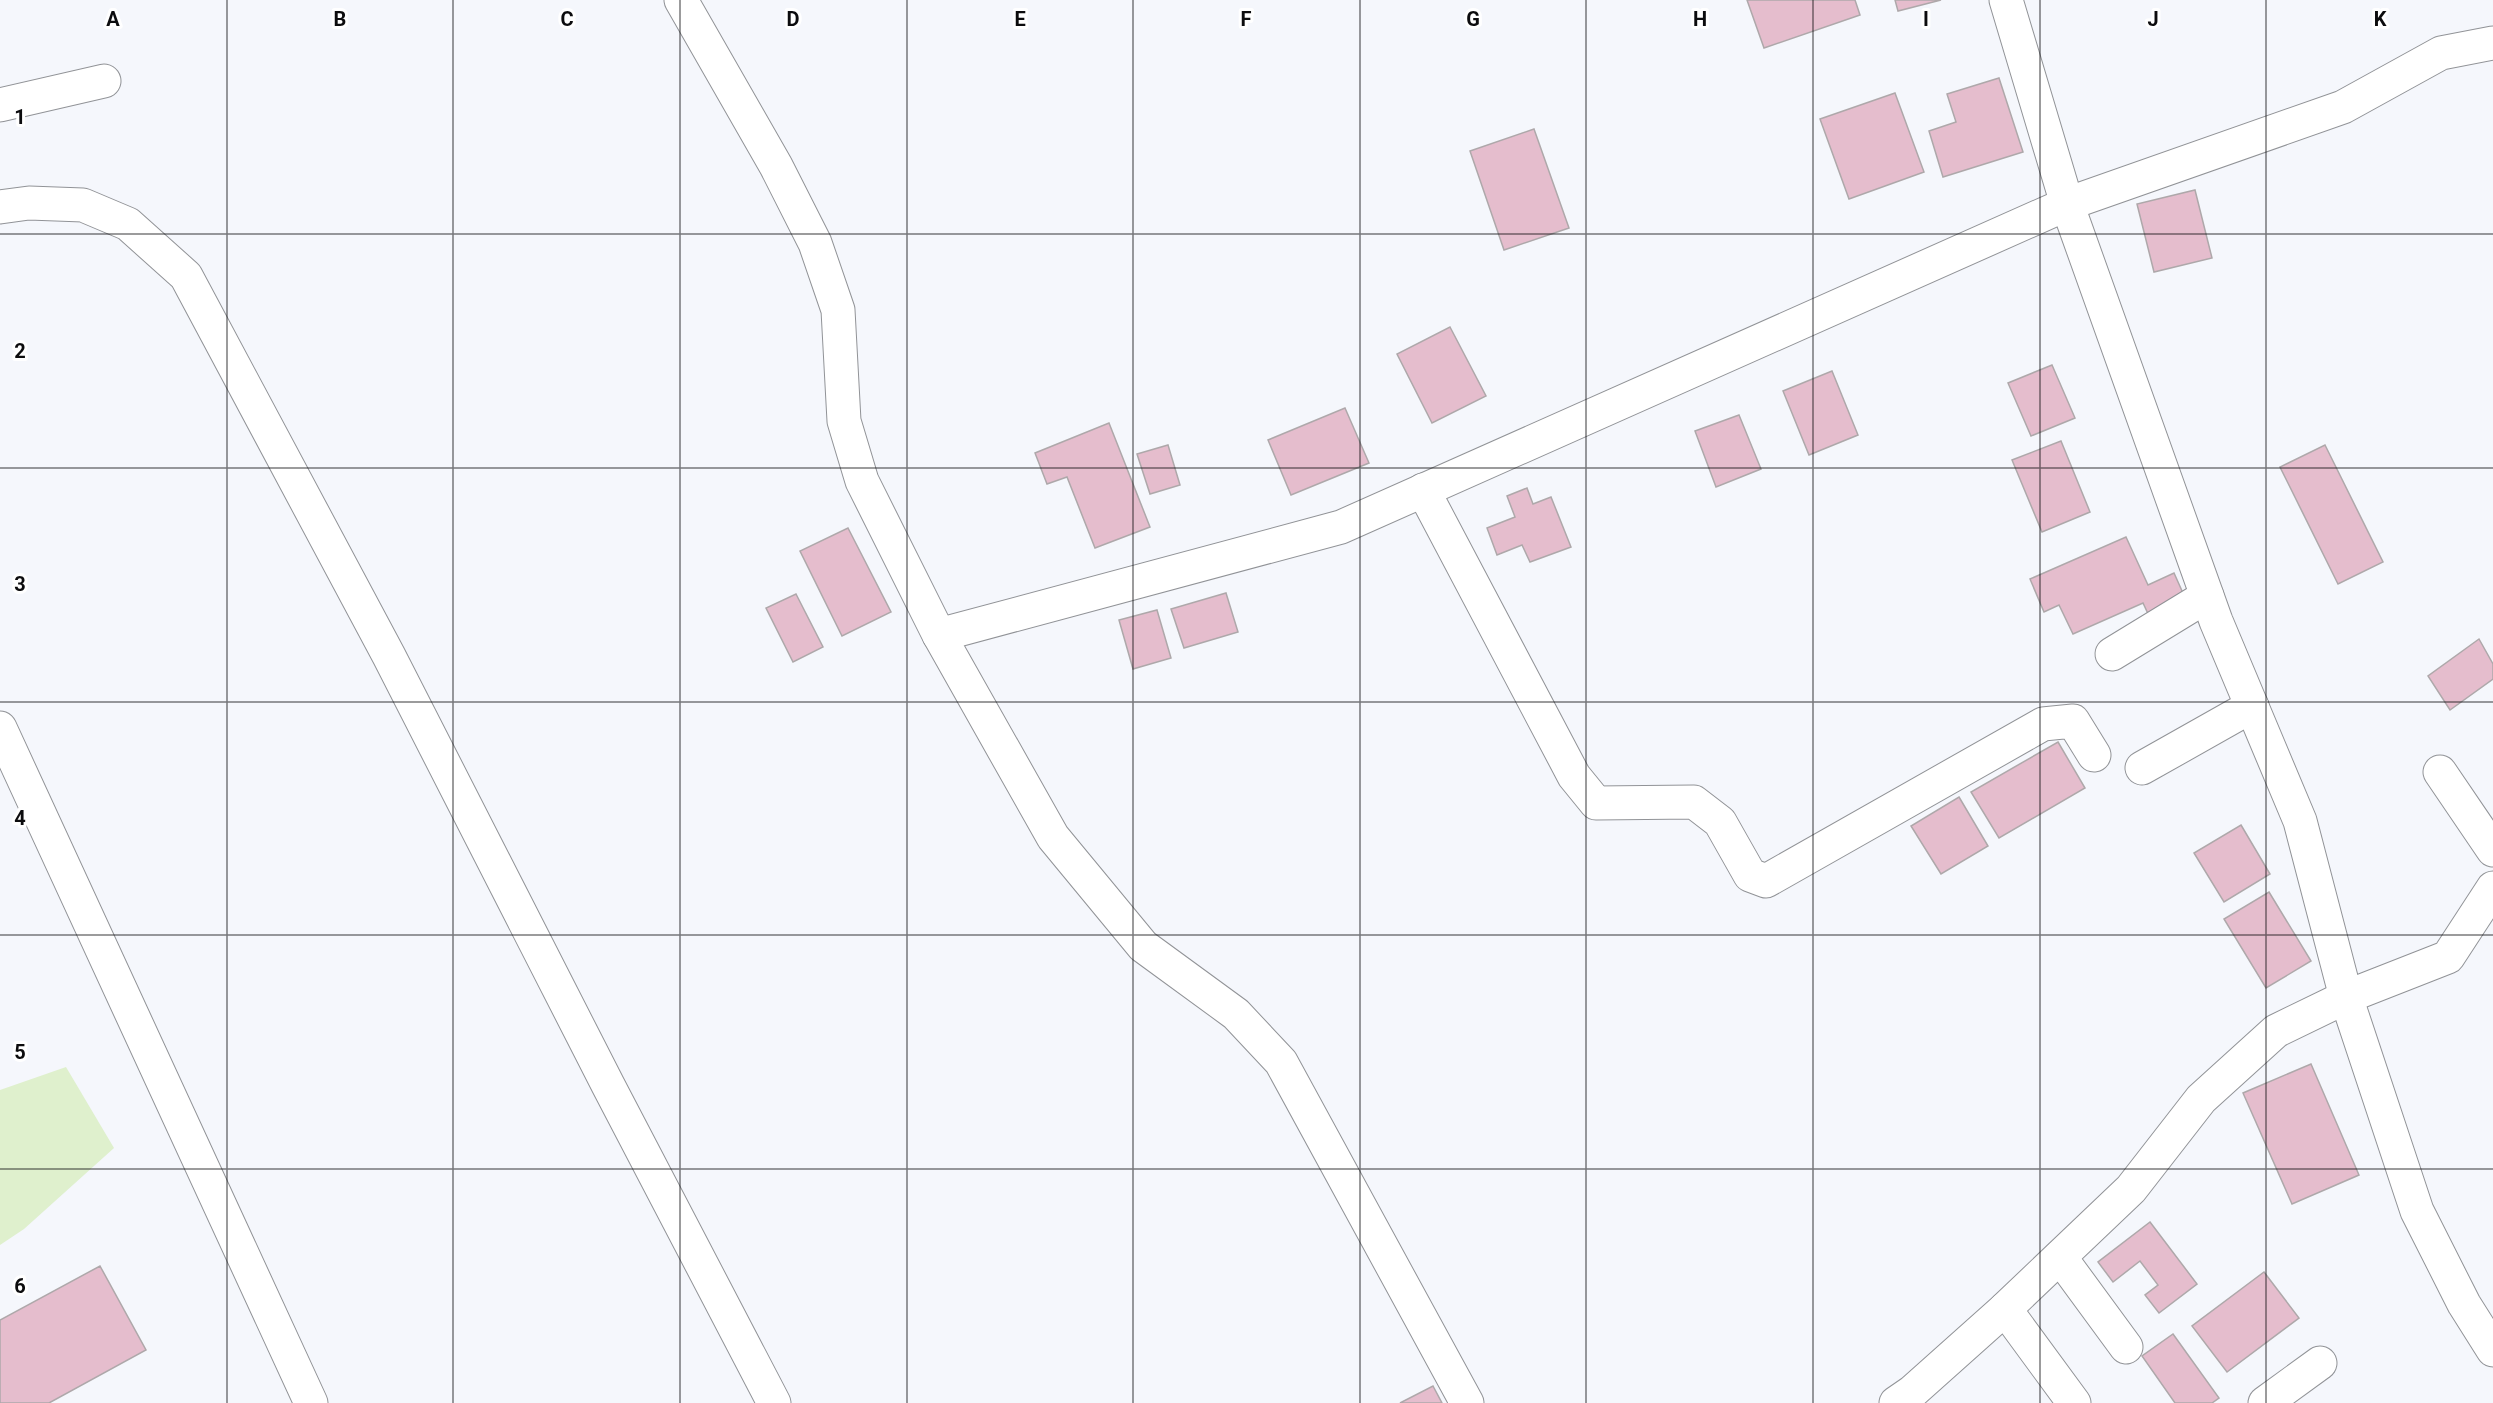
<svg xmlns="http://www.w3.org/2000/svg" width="2493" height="1403" viewBox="0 0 2493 1403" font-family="Roboto,sans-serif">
<rect width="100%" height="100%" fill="#f5f7fc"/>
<polygon fill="#dff0cd" points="66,1067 114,1148 24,1229 0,1245 0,1090"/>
<g fill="#e5bdcd" stroke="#aea8aa" stroke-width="1.5">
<polygon points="1747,0 1855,0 1860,15 1764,48"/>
<polygon points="1895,0 1941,0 1898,11"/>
<polygon points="1999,78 2023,152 1943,177 1929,131 1956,122 1947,94"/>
<polygon points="1895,93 1924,172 1849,199 1820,119"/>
<polygon points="1534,129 1569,228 1504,250 1470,151"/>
<polygon points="2195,190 2212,258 2154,272 2137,204"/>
<polygon points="1450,327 1486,396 1432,423 1397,354"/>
<polygon points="2052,365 2075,418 2031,436 2008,383"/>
<polygon points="1832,371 1858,435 1809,455 1783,391"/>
<polygon points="1345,408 1369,463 1291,495 1268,440"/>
<polygon points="1739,415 1761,469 1716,487 1695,431"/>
<polygon points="1109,423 1150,527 1095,548 1067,477 1047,484 1035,453"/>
<polygon points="2061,441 2090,512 2042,532 2012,460"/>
<polygon points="1168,445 1180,485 1150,494 1137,454"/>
<polygon points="2325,445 2383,562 2338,584 2280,467"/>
<polygon points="1527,488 1533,504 1551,497 1571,547 1530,562 1522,545 1497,555 1487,528 1515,517 1507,496"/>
<polygon points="848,528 891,612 842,636 800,551"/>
<polygon points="2126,537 2148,585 2174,573 2187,602 2150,618 2143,603 2073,634 2059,605 2044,612 2030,579"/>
<polygon points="1226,593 1238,632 1184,648 1171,609"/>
<polygon points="796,594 823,647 793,662 766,608"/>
<polygon points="1157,610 1171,658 1133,669 1119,620"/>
<polygon points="2479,639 2493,664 2493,679 2450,710 2428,676"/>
<polygon points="2058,742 2085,788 1999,838 1971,792"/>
<polygon points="1959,797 1988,846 1941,874 1911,826"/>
<polygon points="2241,825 2270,874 2224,902 2194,853"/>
<polygon points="2269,892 2311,961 2266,988 2224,919"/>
<polygon points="2311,1064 2359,1175 2292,1204 2243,1093"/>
<polygon points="2150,1222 2197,1284 2159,1313 2145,1295 2158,1285 2140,1261 2113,1282 2098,1262"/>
<polygon points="100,1266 146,1350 49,1403 0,1403 0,1320"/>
<polygon points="2264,1272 2299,1318 2227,1372 2192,1326"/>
<polygon points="2173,1334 2219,1398 2212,1403 2175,1403 2142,1356"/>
<polygon points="1433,1386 1442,1403 1400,1403"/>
</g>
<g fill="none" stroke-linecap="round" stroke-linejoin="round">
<g stroke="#919397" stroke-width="35">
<g id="minor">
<polyline points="681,0 776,166 815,243 838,310 844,421 862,481 939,635 1053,837 1143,946 1236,1014 1281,1062 1467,1403"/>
<polyline points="2006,0 2067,204 2216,621 2300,821 2346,997 2417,1211 2464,1304 2493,1350"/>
<polyline points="0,105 104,81"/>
<polyline points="0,207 29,203 83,205 128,224 186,276 389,656 608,1085 774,1403"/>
<polyline points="1423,490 1574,776 1596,803 1694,802 1720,822 1750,875 1766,881 2043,724 2073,721 2094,755"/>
<polyline points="939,635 1341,527 2067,204 2343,107 2441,53 2493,43"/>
<polyline points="2112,654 2207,596"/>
<polyline points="0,728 311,1403"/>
<polyline points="2142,768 2252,706"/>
<polyline points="2440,772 2493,850"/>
<polyline points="2060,1257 2126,1347"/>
<polyline points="2005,1309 2074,1403"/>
<polyline points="1896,1403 1912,1392 2005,1309 2131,1189 2201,1099 2276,1031 2346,997 2448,957 2493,888"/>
<polyline points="2265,1403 2320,1363"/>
</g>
</g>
<use href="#minor" stroke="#fff" stroke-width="33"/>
</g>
<path fill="none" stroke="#0c0c0e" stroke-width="1.5" stroke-opacity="0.55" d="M227 0V1403M453 0V1403M680 0V1403M907 0V1403M1133 0V1403M1360 0V1403M1586 0V1403M1813 0V1403M2040 0V1403M2266 0V1403M0 234H2493M0 468H2493M0 702H2493M0 935H2493M0 1169H2493"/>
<g font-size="20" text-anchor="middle" font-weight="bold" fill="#0c0c0e" stroke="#fff" stroke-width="6" stroke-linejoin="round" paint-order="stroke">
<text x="113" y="26">A</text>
<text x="340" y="26">B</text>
<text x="567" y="26">C</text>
<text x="793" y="26">D</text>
<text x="1020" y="26">E</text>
<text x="1246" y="26">F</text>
<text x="1473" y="26">G</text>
<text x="1700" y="26">H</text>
<text x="1926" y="26">I</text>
<text x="2153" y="26">J</text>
<text x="2380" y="26">K</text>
<text x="20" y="124">1</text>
<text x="20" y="358">2</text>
<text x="20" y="591">3</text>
<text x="20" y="825">4</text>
<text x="20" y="1059">5</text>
<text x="20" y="1293">6</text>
</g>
</svg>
